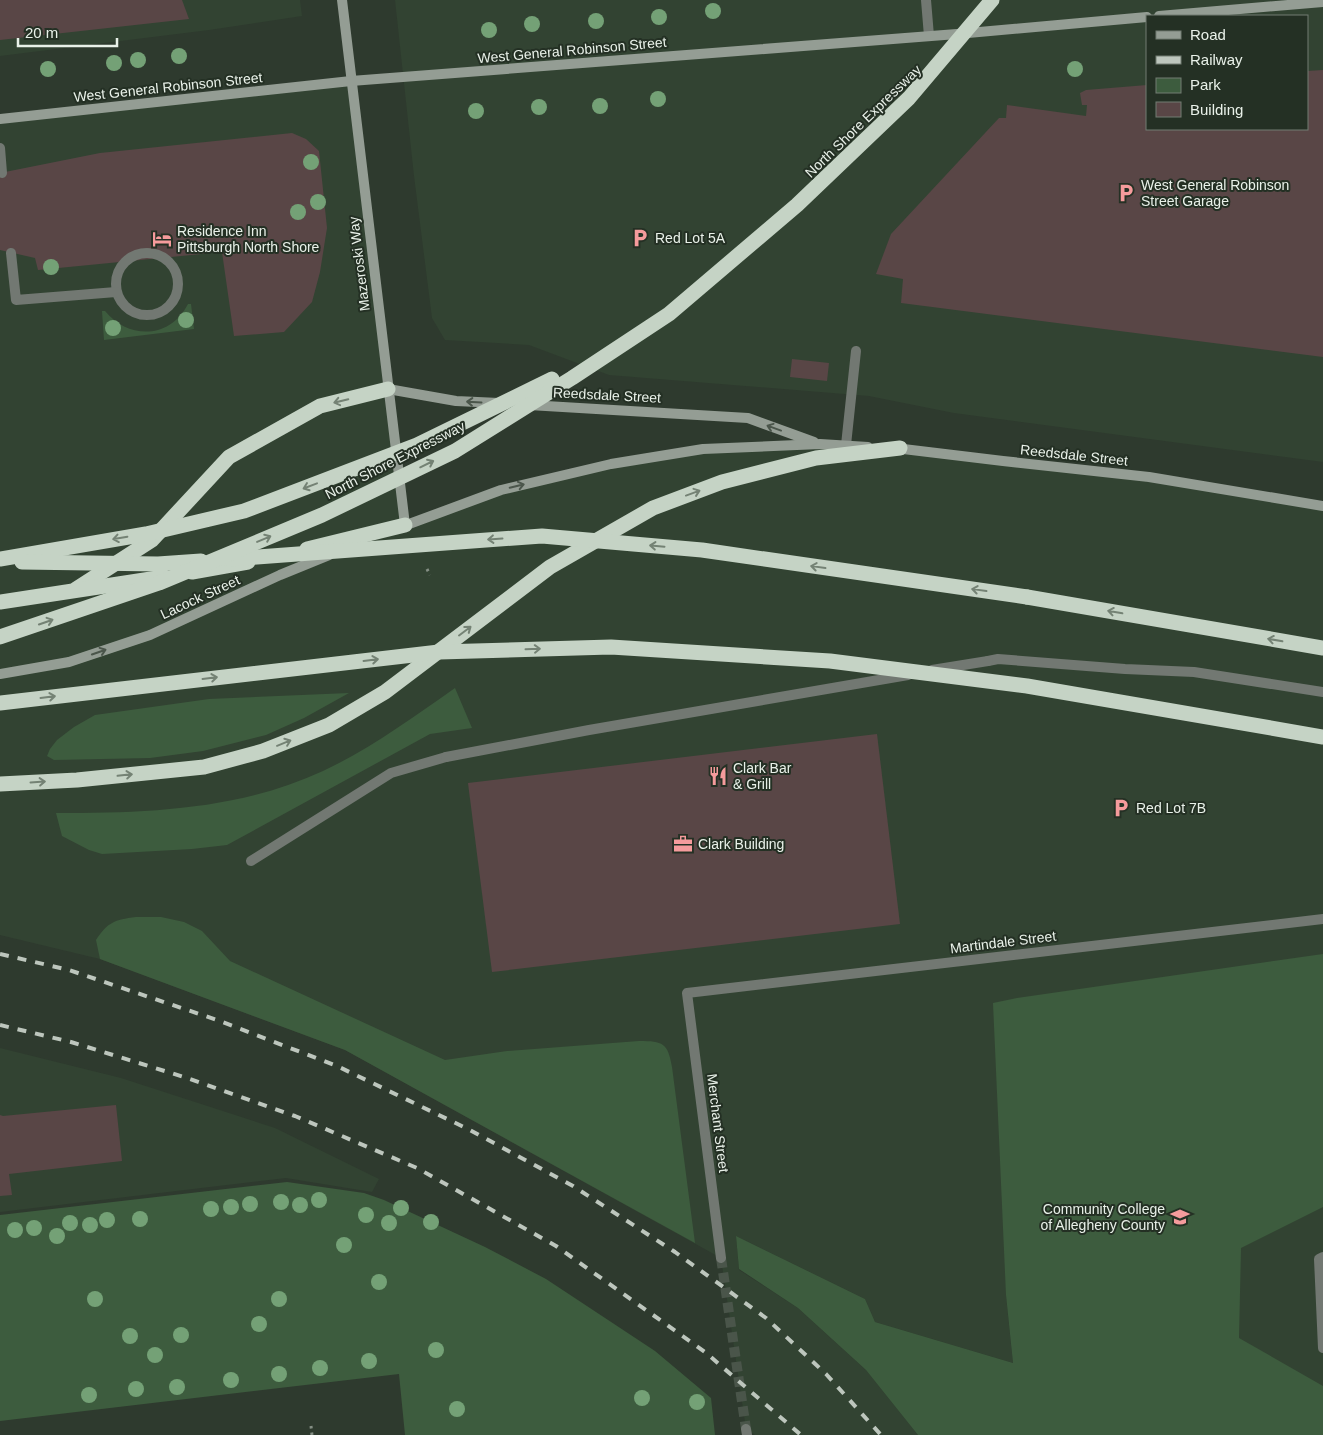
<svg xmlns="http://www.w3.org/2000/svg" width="1323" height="1435" viewBox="0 0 1323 1435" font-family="Helvetica,sans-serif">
<rect width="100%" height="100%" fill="#2e3a2e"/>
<g fill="#324332" fill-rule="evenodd">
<polygon points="0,0 300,0 302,16 209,30 0,56"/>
<path d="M395 0H1323V462L954 413 869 396 609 375 529 345 445 340 432 318 414 176ZM1147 16H1307V129H1147Z"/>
<polygon points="351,81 405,525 501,490 703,449 820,444 1003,461 1323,506 1323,1435 1006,1295 1013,1363 875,1322 865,1299 736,1236 739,1270 798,1308 866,1370 918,1435 755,1435 746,1429 721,1258 345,1050 100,959 0,935 0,119"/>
<polygon points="0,1048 121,1078 275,1128 379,1179 372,1192 286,1178 0,1212"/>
</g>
<g fill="#3d5c3e">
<path d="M188 304H191L194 329 104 340 102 311H105C129 340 170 339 188 304Z"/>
<path d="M455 688 472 728 430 734 227 845 192 849 102 854 89 850 62 836 56 813C147 813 239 810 323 771 370 749 412 718 455 688Z"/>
<polygon points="349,693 304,718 266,735 203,751 150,758 54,760 47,756 50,749 57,740 74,727 95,715 209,699"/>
<path d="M136 917H161L184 922 202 931 230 961 445 1060 507 1051 639 1041C663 1041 668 1043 672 1067L695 1243 345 1050 100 959 96 940C108 922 114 920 136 917Z"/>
<polygon points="1323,954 1323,1207 1241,1248 1239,1338 1323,1386 1323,1435 918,1435 866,1370 798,1308 739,1269 736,1236 865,1299 875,1322 1013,1363 1006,1295 993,1003 1017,998"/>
<polygon points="287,1182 364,1193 384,1200 485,1247 546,1279 655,1351 711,1398 715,1435 405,1435 399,1374 0,1421 0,1215"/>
</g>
<g fill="#594646">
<polygon points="0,0 182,0 189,19 0,40"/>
<polygon points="1323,70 1323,357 901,303 903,279 876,274 891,234 999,118 1006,118 1007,105 1086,116 1087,105 1082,105 1080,93 1086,90 1147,85 1147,129 1307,129 1307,71"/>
<polygon points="292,133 306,139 319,151 327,228 320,272 312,302 284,332 234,336 222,252 38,270 35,258 0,250 0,173 100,153"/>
<polygon points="792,359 829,363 827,381 790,377"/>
<polygon points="877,734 900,924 492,972 468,783"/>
<polygon points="116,1105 122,1161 9,1174 12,1195 0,1196 0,1115 3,1116"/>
</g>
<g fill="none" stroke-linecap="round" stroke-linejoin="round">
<polyline stroke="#4a554a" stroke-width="10" stroke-dasharray="10 5" stroke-linecap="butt" points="721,1258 746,1429"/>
<g stroke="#858f85" stroke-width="3" stroke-dasharray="2.5 4" stroke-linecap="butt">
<polyline points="427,569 430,575"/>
<polyline points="311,1426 312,1435"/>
</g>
<g stroke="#727872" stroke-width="10">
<polyline points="926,0 929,36"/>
<polyline points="0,148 2,173"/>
<circle cx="147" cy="284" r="31"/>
<polyline points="11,253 16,300 116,292"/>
<polyline points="846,445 856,351"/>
<polyline points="988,661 998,659 1125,669 1194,672 1323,692"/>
<polyline points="251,861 391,773 446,757"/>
<polyline points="1323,1257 1319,1259 1323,1348"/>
</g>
<g stroke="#727872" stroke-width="10">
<polyline points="932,670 988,661"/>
<polyline points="446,757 589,730 908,675"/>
<polyline points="721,1258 687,993 1323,919"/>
<polyline points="746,1429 747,1435"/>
</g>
<g stroke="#949d94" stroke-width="10">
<polyline points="342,0 405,525"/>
<polyline points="1159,16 1323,2"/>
<polyline points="0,119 351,81 957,34 1147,17"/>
<polyline points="388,389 456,401 499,403"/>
<polyline points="529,405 748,418 814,442"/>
<polyline points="895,448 1003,461 1149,477 1323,506"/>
<polyline points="401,527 501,490 611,464 703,449 820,444 868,447"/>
<polyline points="0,674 69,662 150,635 280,575 329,555"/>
</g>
<g stroke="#c5d3c5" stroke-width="15">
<polyline points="307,549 405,525"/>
<polyline points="192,572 248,562"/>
<polyline points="76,589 152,540 229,457 320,406 388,389"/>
<polyline points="1027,597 1323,648"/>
<polyline points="0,602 164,577"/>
<polyline points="0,784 77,780 204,767 263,751 329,725 385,692 550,567 653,508 722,482 816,458 900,448"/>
</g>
<g stroke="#bdc6bd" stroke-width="4" stroke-dasharray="9 9" stroke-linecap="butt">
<polyline points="0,954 69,970 217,1020 337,1066 468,1129 573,1186 675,1252 766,1318 826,1374 881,1435"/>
<polyline points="0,1025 71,1042 184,1077 295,1116 417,1168 556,1246 705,1352 801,1435"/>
</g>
<g stroke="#c5d3c5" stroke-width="15">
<polyline points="0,559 146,534 244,511 417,445 552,379"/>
<polyline points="229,559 542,536 702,550 1027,597"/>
<polyline points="22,562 158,564 201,561"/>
<polyline points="0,637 159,583 322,515 455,451 572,378 669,314 797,205 909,98 992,0"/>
<polyline points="0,703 439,652 611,647 830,661 1027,686 1323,737"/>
</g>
</g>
<g fill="#74a176">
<circle cx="713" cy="11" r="8"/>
<circle cx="659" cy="17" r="8"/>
<circle cx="596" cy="21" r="8"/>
<circle cx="532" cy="24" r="8"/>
<circle cx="489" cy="30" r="8"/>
<circle cx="179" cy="56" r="8"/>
<circle cx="138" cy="60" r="8"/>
<circle cx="114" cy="63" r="8"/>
<circle cx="48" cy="69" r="8"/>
<circle cx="1075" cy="69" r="8"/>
<circle cx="658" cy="99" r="8"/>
<circle cx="600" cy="106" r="8"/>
<circle cx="539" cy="107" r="8"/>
<circle cx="476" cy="111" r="8"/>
<circle cx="311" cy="162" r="8"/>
<circle cx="318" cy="202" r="8"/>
<circle cx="298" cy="212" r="8"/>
<circle cx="51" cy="267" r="8"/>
<circle cx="186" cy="320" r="8"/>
<circle cx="113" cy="328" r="8"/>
<circle cx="319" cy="1200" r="8"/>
<circle cx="281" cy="1202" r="8"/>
<circle cx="250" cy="1204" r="8"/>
<circle cx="300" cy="1205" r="8"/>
<circle cx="231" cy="1207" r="8"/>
<circle cx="401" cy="1208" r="8"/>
<circle cx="211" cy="1209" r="8"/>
<circle cx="366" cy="1215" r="8"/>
<circle cx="140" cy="1219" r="8"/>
<circle cx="107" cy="1220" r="8"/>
<circle cx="431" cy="1222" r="8"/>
<circle cx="70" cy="1223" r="8"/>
<circle cx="389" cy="1223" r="8"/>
<circle cx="90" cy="1225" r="8"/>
<circle cx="34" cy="1228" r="8"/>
<circle cx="15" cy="1230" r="8"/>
<circle cx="57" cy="1236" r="8"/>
<circle cx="344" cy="1245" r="8"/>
<circle cx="379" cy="1282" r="8"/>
<circle cx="95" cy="1299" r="8"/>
<circle cx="279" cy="1299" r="8"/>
<circle cx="259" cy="1324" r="8"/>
<circle cx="181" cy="1335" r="8"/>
<circle cx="130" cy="1336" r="8"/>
<circle cx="436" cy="1350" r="8"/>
<circle cx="155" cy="1355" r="8"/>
<circle cx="369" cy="1361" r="8"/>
<circle cx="320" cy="1368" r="8"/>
<circle cx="279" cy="1374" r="8"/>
<circle cx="231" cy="1380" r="8"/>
<circle cx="177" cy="1387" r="8"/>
<circle cx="136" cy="1389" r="8"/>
<circle cx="89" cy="1395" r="8"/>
<circle cx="642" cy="1398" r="8"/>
<circle cx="697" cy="1402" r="8"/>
<circle cx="457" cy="1409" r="8"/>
</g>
<defs><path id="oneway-shaft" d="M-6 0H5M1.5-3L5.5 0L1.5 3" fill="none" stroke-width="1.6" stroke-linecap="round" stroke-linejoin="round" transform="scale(1.25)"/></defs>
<g stroke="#748274">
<use href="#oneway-shaft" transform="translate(341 401) rotate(166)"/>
<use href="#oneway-shaft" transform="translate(427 464) rotate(-26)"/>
<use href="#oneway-shaft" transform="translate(310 486) rotate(159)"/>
<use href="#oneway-shaft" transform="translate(693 493) rotate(-20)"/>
<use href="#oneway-shaft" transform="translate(120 538) rotate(170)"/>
<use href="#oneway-shaft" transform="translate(264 539) rotate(-23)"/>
<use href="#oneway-shaft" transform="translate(495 539) rotate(176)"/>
<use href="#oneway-shaft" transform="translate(657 546) rotate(-175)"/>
<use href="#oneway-shaft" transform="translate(818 567) rotate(-172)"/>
<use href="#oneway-shaft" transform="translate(979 590) rotate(-172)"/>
<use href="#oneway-shaft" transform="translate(1115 612) rotate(-170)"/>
<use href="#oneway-shaft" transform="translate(46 622) rotate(-19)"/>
<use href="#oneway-shaft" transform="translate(465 631) rotate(-37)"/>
<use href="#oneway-shaft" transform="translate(1275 640) rotate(-170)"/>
<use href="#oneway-shaft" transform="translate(533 649) rotate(-2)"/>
<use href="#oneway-shaft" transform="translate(371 660) rotate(-7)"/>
<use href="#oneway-shaft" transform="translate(210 678) rotate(-7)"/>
<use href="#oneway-shaft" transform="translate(48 697) rotate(-7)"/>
<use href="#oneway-shaft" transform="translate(284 743) rotate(-22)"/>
<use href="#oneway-shaft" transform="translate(125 775) rotate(-6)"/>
<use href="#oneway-shaft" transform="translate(38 782) rotate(-4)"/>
</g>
<g stroke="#4b564b">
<use href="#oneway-shaft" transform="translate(474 402) rotate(-177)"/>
<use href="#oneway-shaft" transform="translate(774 428) rotate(-160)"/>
<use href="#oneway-shaft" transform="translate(517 486) rotate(-14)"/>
<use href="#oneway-shaft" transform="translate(99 652) rotate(-19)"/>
</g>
<defs>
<g id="parking-bare" transform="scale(1.5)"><path d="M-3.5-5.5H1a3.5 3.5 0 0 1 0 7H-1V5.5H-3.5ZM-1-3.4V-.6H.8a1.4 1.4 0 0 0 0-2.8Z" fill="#f59b9c" stroke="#243024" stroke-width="2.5" paint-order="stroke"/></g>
<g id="hotel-bare" transform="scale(1.5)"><path d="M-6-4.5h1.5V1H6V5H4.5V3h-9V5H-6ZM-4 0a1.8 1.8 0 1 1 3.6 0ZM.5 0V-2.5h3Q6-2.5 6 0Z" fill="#f59b9c" stroke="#243024" stroke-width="2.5" paint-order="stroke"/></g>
<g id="restaurant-bare" transform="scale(1.5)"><path d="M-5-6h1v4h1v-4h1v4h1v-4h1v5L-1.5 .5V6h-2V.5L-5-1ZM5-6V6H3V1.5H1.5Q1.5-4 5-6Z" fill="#f59b9c" stroke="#243024" stroke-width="2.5" paint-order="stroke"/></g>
<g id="office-bare" transform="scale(1.5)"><path d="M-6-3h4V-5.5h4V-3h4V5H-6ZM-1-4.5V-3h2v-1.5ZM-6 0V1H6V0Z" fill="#f59b9c" stroke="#243024" stroke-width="2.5" paint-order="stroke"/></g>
<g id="university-bare" transform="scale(1.5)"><path d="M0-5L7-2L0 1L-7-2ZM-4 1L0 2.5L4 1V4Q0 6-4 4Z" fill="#f59b9c" stroke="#243024" stroke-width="2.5" paint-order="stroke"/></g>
</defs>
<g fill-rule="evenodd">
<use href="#parking-bare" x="1126" y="193"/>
<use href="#parking-bare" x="640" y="238"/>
<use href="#hotel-bare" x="162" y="239"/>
<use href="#restaurant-bare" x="718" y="776"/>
<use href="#parking-bare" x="1121" y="808"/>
<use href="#office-bare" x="683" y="844"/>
<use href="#university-bare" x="1180" y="1217"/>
</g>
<g text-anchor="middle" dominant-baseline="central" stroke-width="4" stroke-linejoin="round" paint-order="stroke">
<g font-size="14" fill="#e9f1e9" stroke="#243024">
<text transform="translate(572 50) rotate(-5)">West General Robinson Street</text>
<text transform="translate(168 87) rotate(-6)">West General Robinson Street</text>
<text transform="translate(863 121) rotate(-44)">North Shore Expressway</text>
<text transform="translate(359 264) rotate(-97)">Mazeroski Way</text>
<text transform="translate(607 395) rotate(3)">Reedsdale Street</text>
<text transform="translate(1074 455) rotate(6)">Reedsdale Street</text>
<text transform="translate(395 460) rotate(-27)">North Shore Expressway</text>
<text transform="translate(200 597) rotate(-25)">Lacock Street</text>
<text transform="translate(1003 942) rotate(-7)">Martindale Street</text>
<text transform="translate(718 1123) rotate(83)">Merchant Street</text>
</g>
<g font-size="14" fill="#e9f1e9" stroke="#243024" text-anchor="start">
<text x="1141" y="185">West General Robinson<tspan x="1141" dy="16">Street Garage</tspan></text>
<text x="177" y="231">Residence Inn<tspan x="177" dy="16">Pittsburgh North Shore</tspan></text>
<text x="655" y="238">Red Lot 5A</text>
<text x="733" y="768">Clark Bar<tspan x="733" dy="16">&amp; Grill</tspan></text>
<text x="1136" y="808">Red Lot 7B</text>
<text x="698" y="844">Clark Building</text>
<text x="1165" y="1209" text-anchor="end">Community College<tspan x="1165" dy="16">of Allegheny County</tspan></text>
</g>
</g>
<rect x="1146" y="15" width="162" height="115" fill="#243024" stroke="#737d73"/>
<rect x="1156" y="31" width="25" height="8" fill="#949d94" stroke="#737d73"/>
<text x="1190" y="40" font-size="15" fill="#e9f1e9">Road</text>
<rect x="1156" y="56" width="25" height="8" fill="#bdc6bd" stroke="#737d73"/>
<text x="1190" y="65" font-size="15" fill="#e9f1e9">Railway</text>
<rect x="1156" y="78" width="25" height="15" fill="#3d5c3e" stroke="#737d73"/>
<text x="1190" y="90" font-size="15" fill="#e9f1e9">Park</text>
<rect x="1156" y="102" width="25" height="15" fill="#594646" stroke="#737d73"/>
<text x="1190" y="115" font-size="15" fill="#e9f1e9">Building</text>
<path d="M18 38v8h99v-8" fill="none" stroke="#e9f1e9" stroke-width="2.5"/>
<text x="25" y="38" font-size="15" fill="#e9f1e9" stroke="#243024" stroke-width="4" paint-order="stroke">20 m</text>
</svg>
